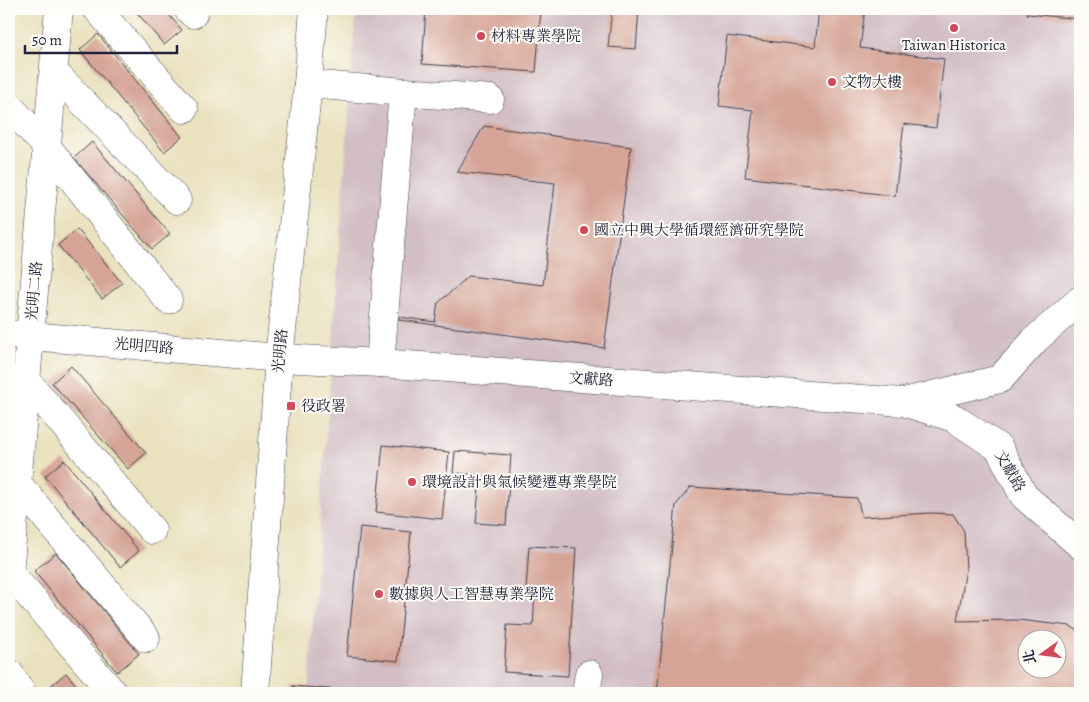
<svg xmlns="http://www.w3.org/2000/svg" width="1089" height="702" viewBox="0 0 1089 702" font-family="Alegreya,'Noto Serif TC',serif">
<rect width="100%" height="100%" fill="#fdfcf7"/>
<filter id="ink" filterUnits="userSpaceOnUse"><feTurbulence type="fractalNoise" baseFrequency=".02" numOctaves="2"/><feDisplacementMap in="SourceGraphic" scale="10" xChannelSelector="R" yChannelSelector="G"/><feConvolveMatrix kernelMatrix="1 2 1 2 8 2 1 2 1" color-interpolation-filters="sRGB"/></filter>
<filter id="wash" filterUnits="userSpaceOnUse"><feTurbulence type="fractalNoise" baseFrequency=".0096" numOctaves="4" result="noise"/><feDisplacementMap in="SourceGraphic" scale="20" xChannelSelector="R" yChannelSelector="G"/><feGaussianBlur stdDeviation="1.12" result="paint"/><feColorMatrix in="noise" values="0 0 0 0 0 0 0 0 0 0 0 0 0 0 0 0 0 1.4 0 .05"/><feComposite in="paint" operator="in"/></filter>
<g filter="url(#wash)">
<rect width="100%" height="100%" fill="#eae1be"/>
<path fill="#d2bec4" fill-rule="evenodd" d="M356 9H1080V693H308ZM1026 640H1056V670H1026Z"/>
<g id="blocks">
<g fill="#d5a496" fill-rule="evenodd">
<polygon points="134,9 164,9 182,30 164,45"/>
<polygon points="426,9 541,9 536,72 422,64"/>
<polygon points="612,9 639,9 636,49 608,47"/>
<polygon points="819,9 865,9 860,48 944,59 936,128 904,124 895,196 745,177 753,110 719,106 727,36 815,47"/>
<polygon points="1028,9 1080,9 1080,19 1027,14"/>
<polygon points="98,34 182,137 164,152 80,50"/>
<polygon points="484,126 631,147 604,348 399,320 399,317 435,322 438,303 469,276 543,285 555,183 457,172"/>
<polygon points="92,142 170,234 152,249 74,158"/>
<polygon points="77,229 122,283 102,299 58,245"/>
<polygon points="71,366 146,453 128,469 52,383"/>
<polygon points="383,445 449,452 442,519 376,512"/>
<polygon points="455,451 511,455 506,525 476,523 480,475 453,473"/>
<polygon points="64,460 139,551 120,567 45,476"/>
<path d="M691 487 857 498 862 517 931 513 953 514 964 531 966 569 957 621 1018 620 1070 626 1080 632V693H657L676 505ZM1026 640H1056V670H1026Z"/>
<polygon points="360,527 411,532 398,661 347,656"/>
<polygon points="529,546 576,548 568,676 504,672 507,625 533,626 535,591 526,590"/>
<polygon points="56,553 139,654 117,672 34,571"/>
<polygon points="66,673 83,693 52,693 48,688"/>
<polygon points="293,686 352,691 352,693 293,693"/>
</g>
</g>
</g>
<g filter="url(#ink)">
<use href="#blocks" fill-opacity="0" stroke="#403f4f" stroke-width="1"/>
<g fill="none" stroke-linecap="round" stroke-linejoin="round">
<g stroke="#403f4f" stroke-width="29">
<g id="minor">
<polyline points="97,9 184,109"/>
<polyline points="188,9 193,14"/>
<polyline points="54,72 177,200"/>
<polyline points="308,84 490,99"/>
<polyline points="9,106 47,147 168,300"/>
<polyline points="9,334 279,358 380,363 903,402 954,418 999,448 1024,496 1080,545"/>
<polyline points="380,363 403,92"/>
<polyline points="26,380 152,530"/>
<polyline points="903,402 1000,379 1036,339 1080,300"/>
<polyline points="17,483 146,638"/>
<polyline points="9,572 113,693"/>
<polyline points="9,574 59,9"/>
<polyline points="9,673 22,693"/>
<polyline points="255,693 279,358 308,84 314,9"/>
<polyline points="586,693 589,674"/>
</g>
</g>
<use href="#minor" stroke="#fff" stroke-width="28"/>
</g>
</g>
<g fill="#d1495b" stroke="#fdfcf7" stroke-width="2">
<circle cx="954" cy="28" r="5"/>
<circle cx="481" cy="36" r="5"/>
<circle cx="832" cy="82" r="5"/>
<circle cx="584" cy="230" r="5"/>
<rect x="286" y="401" width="10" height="10" rx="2.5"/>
<circle cx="412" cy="482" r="5"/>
<circle cx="379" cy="594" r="5"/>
</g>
<g text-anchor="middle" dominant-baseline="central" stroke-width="4" stroke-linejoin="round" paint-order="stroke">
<g font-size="15" fill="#22223b" stroke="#fdfcf7" text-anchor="start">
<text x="491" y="36">材料專業學院</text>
<text x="954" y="45" text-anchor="middle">Taiwan Historica</text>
<text x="842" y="82">文物大樓</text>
<text x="594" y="230">國立中興大學循環經濟研究學院</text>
<text x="301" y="406">役政署</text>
<text x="422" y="482">環境設計與氣候變遷專業學院</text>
<text x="389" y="594">數據與人工智慧專業學院</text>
</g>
<g font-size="15" fill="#22223b" stroke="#fdfcf7">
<text transform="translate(34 291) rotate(-85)">光明二路</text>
<text transform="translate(144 346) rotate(5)">光明四路</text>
<text transform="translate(280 351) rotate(-85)">光明路</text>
<text transform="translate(591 379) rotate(4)">文獻路</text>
<text transform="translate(1010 471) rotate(60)">文獻路</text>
</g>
</g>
<rect width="1089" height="702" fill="none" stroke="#fdfcf7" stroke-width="30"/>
<g transform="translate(1042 654) rotate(256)"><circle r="24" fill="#fdfcf7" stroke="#a5a5ac"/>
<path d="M0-4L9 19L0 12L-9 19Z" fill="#d1495b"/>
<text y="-8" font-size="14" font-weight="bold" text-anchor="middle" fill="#22223b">北</text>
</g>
<path d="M25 45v8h152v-8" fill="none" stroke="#22223b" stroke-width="2.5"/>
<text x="32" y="45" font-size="15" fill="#22223b" stroke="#fdfcf7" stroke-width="4" paint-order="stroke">50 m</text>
</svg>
